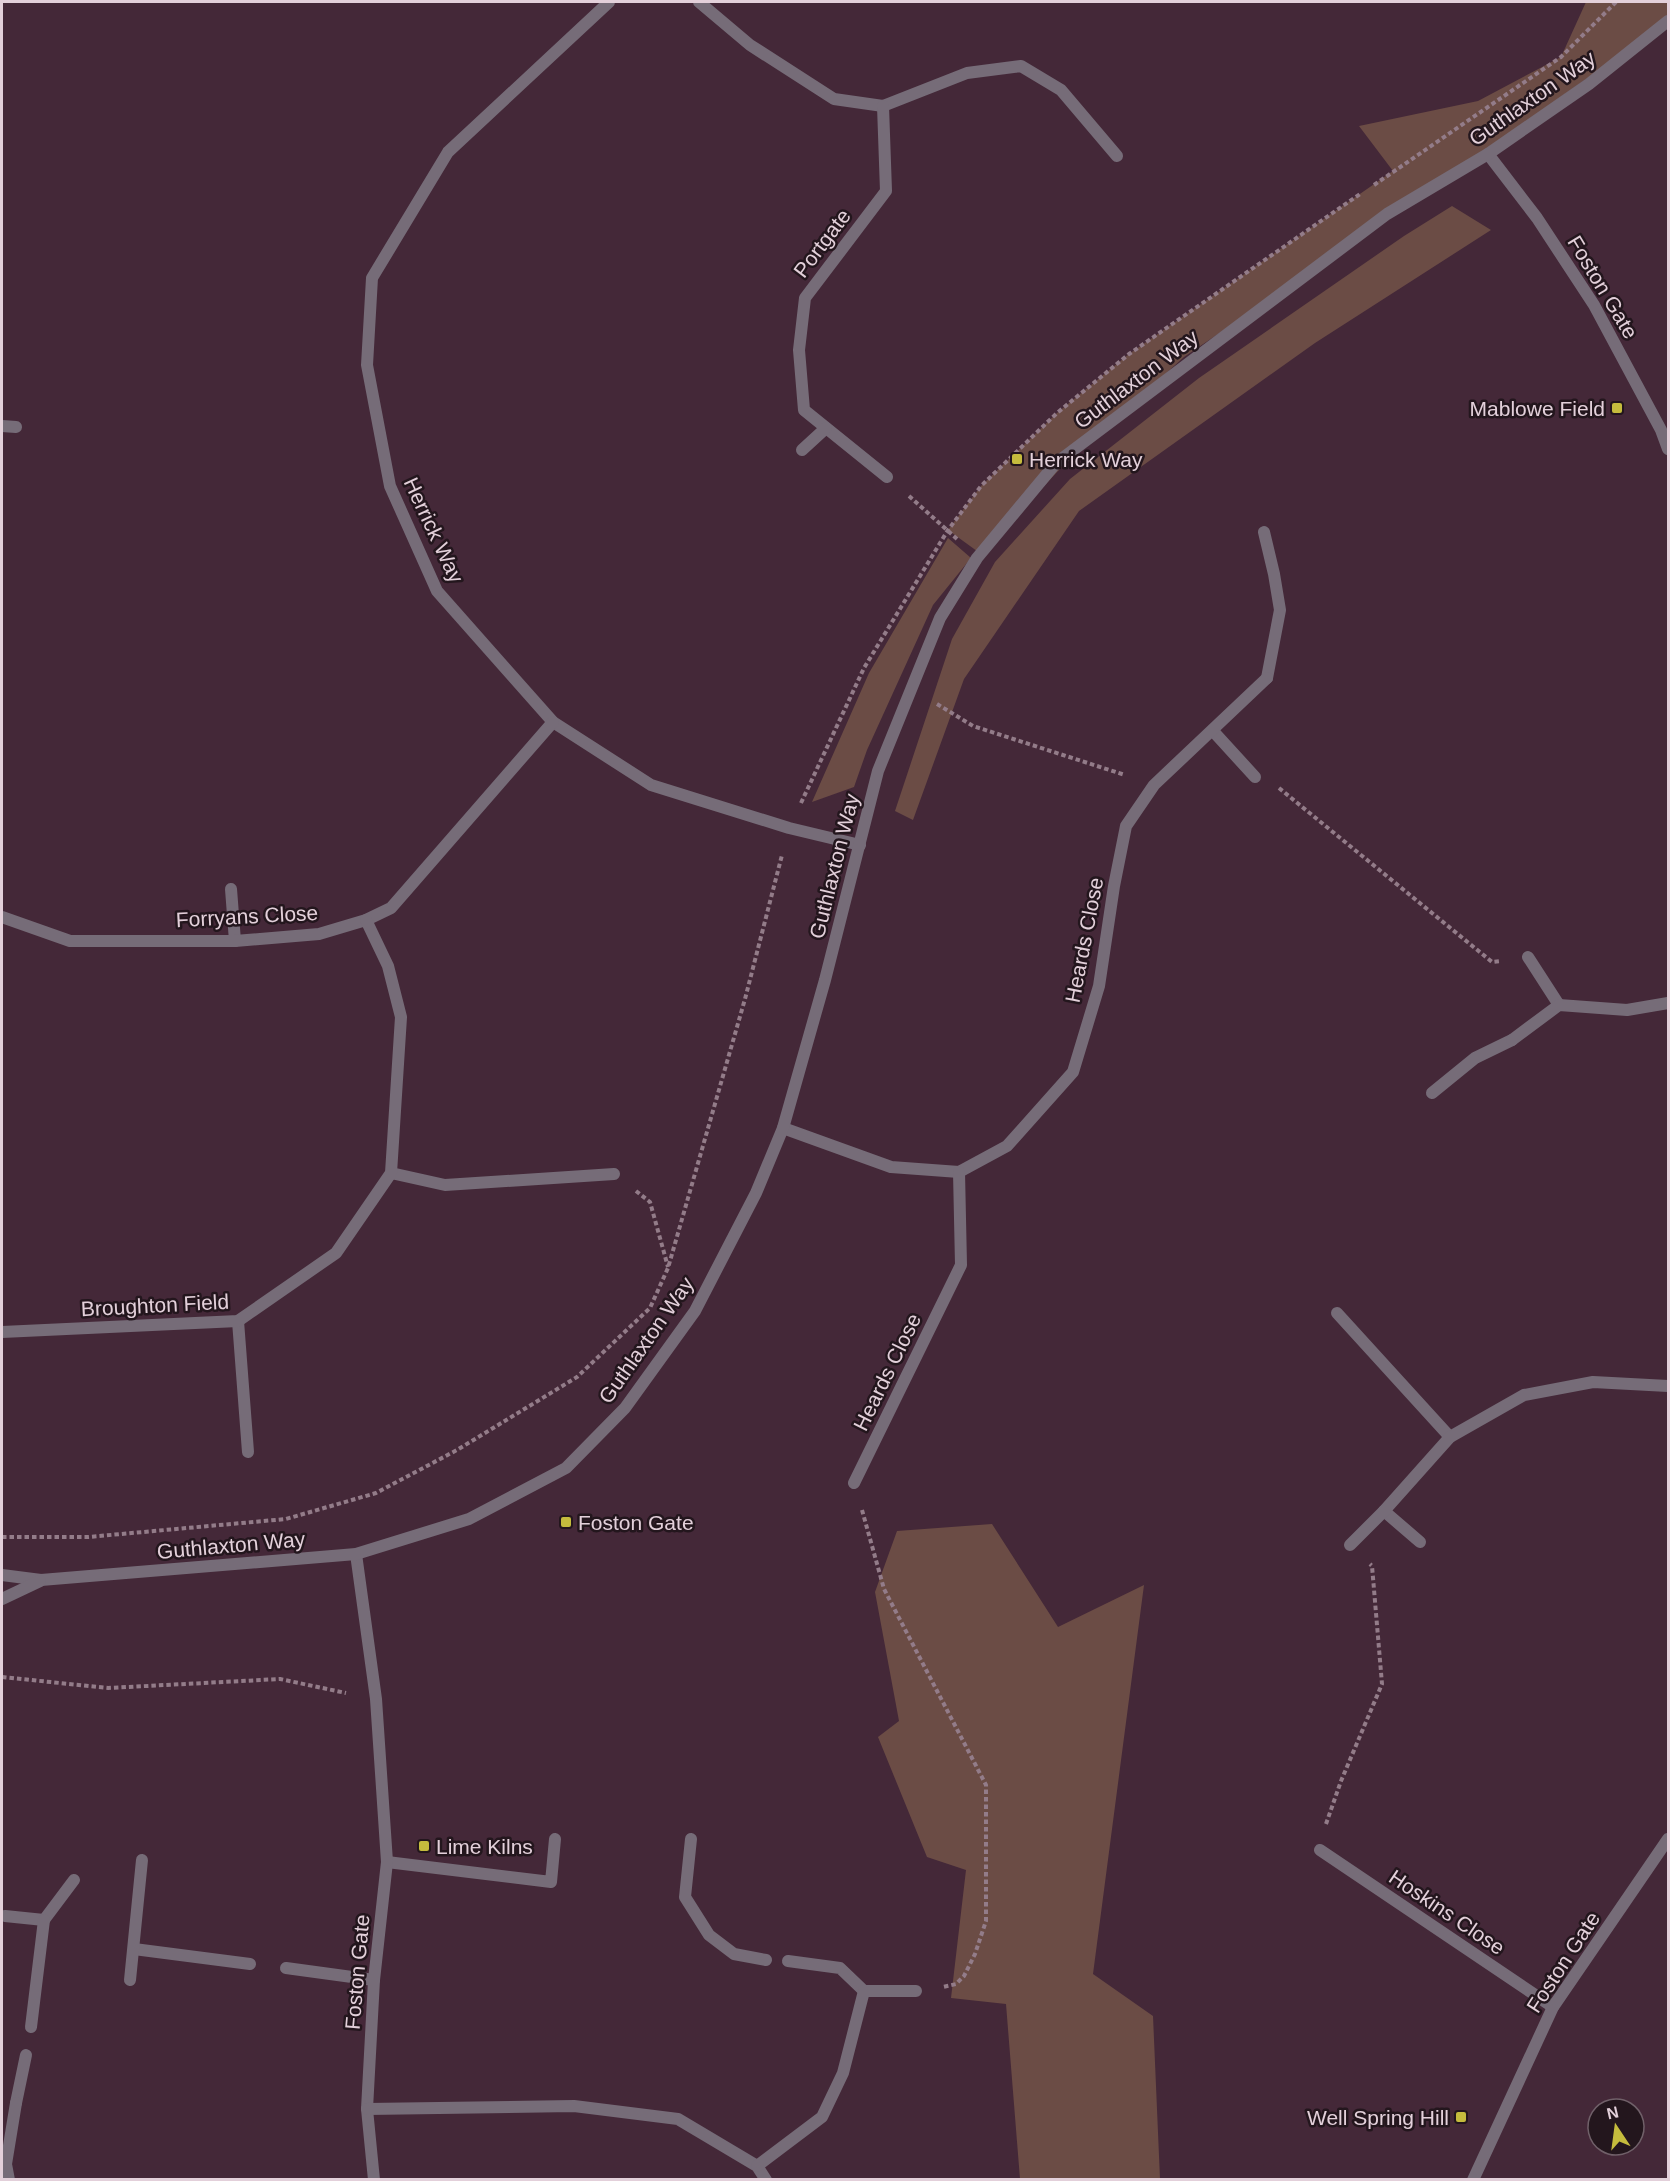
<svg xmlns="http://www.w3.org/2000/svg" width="1670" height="2181" viewBox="0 0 1670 2181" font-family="Arial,sans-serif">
<rect width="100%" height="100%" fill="#442838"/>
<g fill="#6b4c45">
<polygon points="1586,2 1668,2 1668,21 1394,215 1184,357 1058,471 981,554 948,530 981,486 1057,413 1129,354 1393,171 1359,126 1478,101 1561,57"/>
<polygon points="1452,206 1491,230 1315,343 1079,511 964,679 913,820 895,811 952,639 995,562 1070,479 1199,378 1404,236"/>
<polygon points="948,538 971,558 933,605 867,750 854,787 812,802 869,673"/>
<polygon points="992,1524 1058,1627 1144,1585 1093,1974 1153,2016 1160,2179 1020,2179 1006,2004 951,1998 966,1870 927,1857 878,1737 899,1721 875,1592 897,1531"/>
</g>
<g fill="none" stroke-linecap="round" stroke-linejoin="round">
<g stroke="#937c89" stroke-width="4" stroke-dasharray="4.5 3" stroke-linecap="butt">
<polyline points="1374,185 1561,57 1616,2"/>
<polyline points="909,496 957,539"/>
<polyline points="937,704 973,726 1125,775"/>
<polyline points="1279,788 1492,962 1501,961"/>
<polyline points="801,803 864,668 948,530 981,486 1057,413 1129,354 1360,194"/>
<polyline points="636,1191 650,1202 668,1267"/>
<polyline points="862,1510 884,1589 986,1785 986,1921 975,1954 964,1976 956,1984 943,1987"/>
<polyline points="2,1537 88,1537 286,1519 376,1493 457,1450 577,1377 650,1308 668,1268 745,999 782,855"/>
<polyline points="2,1677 108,1688 280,1679 346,1693"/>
<polyline points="1326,1824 1341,1781 1382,1684 1372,1566 1370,1564"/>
</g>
<g stroke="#766c78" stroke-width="12">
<polyline points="1264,532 1274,574 1280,610 1267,678"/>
<polyline points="1432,1093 1475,1058 1512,1040"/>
<polyline points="1337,1313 1450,1437"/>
<polyline points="238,1321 248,1452"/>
<polyline points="691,1839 685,1897 709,1935 734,1954 766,1960"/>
<polyline points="387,1862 551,1882 555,1839"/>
<polyline points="5,1916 44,1920 74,1880"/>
<polyline points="134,1949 250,1964"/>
<polyline points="788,1961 840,1968 864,1991"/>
<polyline points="286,1968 374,1980"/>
<polyline points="130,1980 142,1860"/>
<polyline points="31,2027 44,1920"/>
<polyline points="16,2103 26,2055"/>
</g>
<g stroke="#766c78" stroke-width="12">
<polyline points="609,2 448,152 372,278 367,365 390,486 437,591 553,722 651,785 789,828 860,845"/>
<polyline points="699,2 750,45 834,99 883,106 967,73 1021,66 1061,90 1117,156"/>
<polyline points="883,106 886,191 805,298 799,350 804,410 887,477"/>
<polyline points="1488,154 1537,218 1594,305 1661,430 1668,449"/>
<polyline points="2,426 16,427"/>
<polyline points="802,450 826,428"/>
<polyline points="1213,731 1255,777"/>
<polyline points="231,889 235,941"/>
<polyline points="2,917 70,941 235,941 319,934 366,920 391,908 553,722"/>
<polyline points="1528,957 1559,1005"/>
<polyline points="1512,1040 1559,1005 1627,1010 1668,1003"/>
<polyline points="783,1128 891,1167 959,1172 1007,1146 1073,1072 1099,986 1114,886 1126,826 1154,785 1267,678"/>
<polyline points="391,1173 445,1185 614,1174"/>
<polyline points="2,1332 238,1321 336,1253 391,1173 401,1017 388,966 366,920"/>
<polyline points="854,1483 961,1265 959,1172"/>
<polyline points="1384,1511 1420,1542"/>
<polyline points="1350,1545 1384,1511 1450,1437 1524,1395 1593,1382 1668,1386"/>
<polyline points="356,1554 376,1699 387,1862 374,1980 367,2109 374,2180"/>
<polyline points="1320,1850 1553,2007"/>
<polyline points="367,2109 574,2106 678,2119 757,2166 766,2180"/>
<polyline points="757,2166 822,2117 843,2073 864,1991 916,1991"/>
<polyline points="9,2180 6,2164 16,2103"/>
<polyline points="1473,2180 1553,2007 1668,1839"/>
</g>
<g stroke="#766c78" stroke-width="12">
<polyline points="2,1575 41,1580 356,1554 469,1519 566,1468 625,1408 695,1311 756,1193 783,1128 825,980 878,771 940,618 977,558 1056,463 1387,214 1488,154 1589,84 1668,21"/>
<polyline points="2,1599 40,1581"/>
</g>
</g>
<g fill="#c5bc3d" stroke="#23161d" stroke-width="2">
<rect x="1611" y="402" width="12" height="12" rx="3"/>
<rect x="1011" y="453" width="12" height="12" rx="3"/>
<rect x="560" y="1516" width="12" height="12" rx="3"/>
<rect x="418" y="1840" width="12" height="12" rx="3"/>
<rect x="1455" y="2111" width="12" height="12" rx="3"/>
</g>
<g text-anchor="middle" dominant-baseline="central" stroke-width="5" stroke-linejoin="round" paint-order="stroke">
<g font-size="21" fill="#e3d0da" stroke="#23161d">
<text transform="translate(1532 98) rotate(-35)">Guthlaxton Way</text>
<text transform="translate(822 243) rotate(-53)">Portgate</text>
<text transform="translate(1603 287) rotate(59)">Foston Gate</text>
<text transform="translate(1136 379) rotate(-37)">Guthlaxton Way</text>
<text transform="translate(434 530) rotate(65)">Herrick Way</text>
<text transform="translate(834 866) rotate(-76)">Guthlaxton Way</text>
<text transform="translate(247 916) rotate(-3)">Forryans Close</text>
<text transform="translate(1084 940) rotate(-79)">Heards Close</text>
<text transform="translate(155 1305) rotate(-3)">Broughton Field</text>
<text transform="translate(646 1340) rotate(-55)">Guthlaxton Way</text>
<text transform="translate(887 1372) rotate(-64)">Heards Close</text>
<text transform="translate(231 1545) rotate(-5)">Guthlaxton Way</text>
<text transform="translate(1447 1912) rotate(34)">Hoskins Close</text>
<text transform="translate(1563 1962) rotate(-57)">Foston Gate</text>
<text transform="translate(357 1972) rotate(-85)">Foston Gate</text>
</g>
<g font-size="21" fill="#e3d0da" stroke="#23161d" text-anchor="start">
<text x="1605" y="408" text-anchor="end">Mablowe Field</text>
<text x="1029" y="459">Herrick Way</text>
<text x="578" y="1522">Foston Gate</text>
<text x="436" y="1846">Lime Kilns</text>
<text x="1449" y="2117" text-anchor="end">Well Spring Hill</text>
</g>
</g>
<rect width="1670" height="2181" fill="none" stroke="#e3d0da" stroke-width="6"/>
<g transform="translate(1616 2127) rotate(347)"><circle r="28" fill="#23161d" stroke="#706069" stroke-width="1.5"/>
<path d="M0-4.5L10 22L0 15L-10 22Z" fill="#c5bc3d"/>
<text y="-9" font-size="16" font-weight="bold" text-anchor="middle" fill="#e3d0da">N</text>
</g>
</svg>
